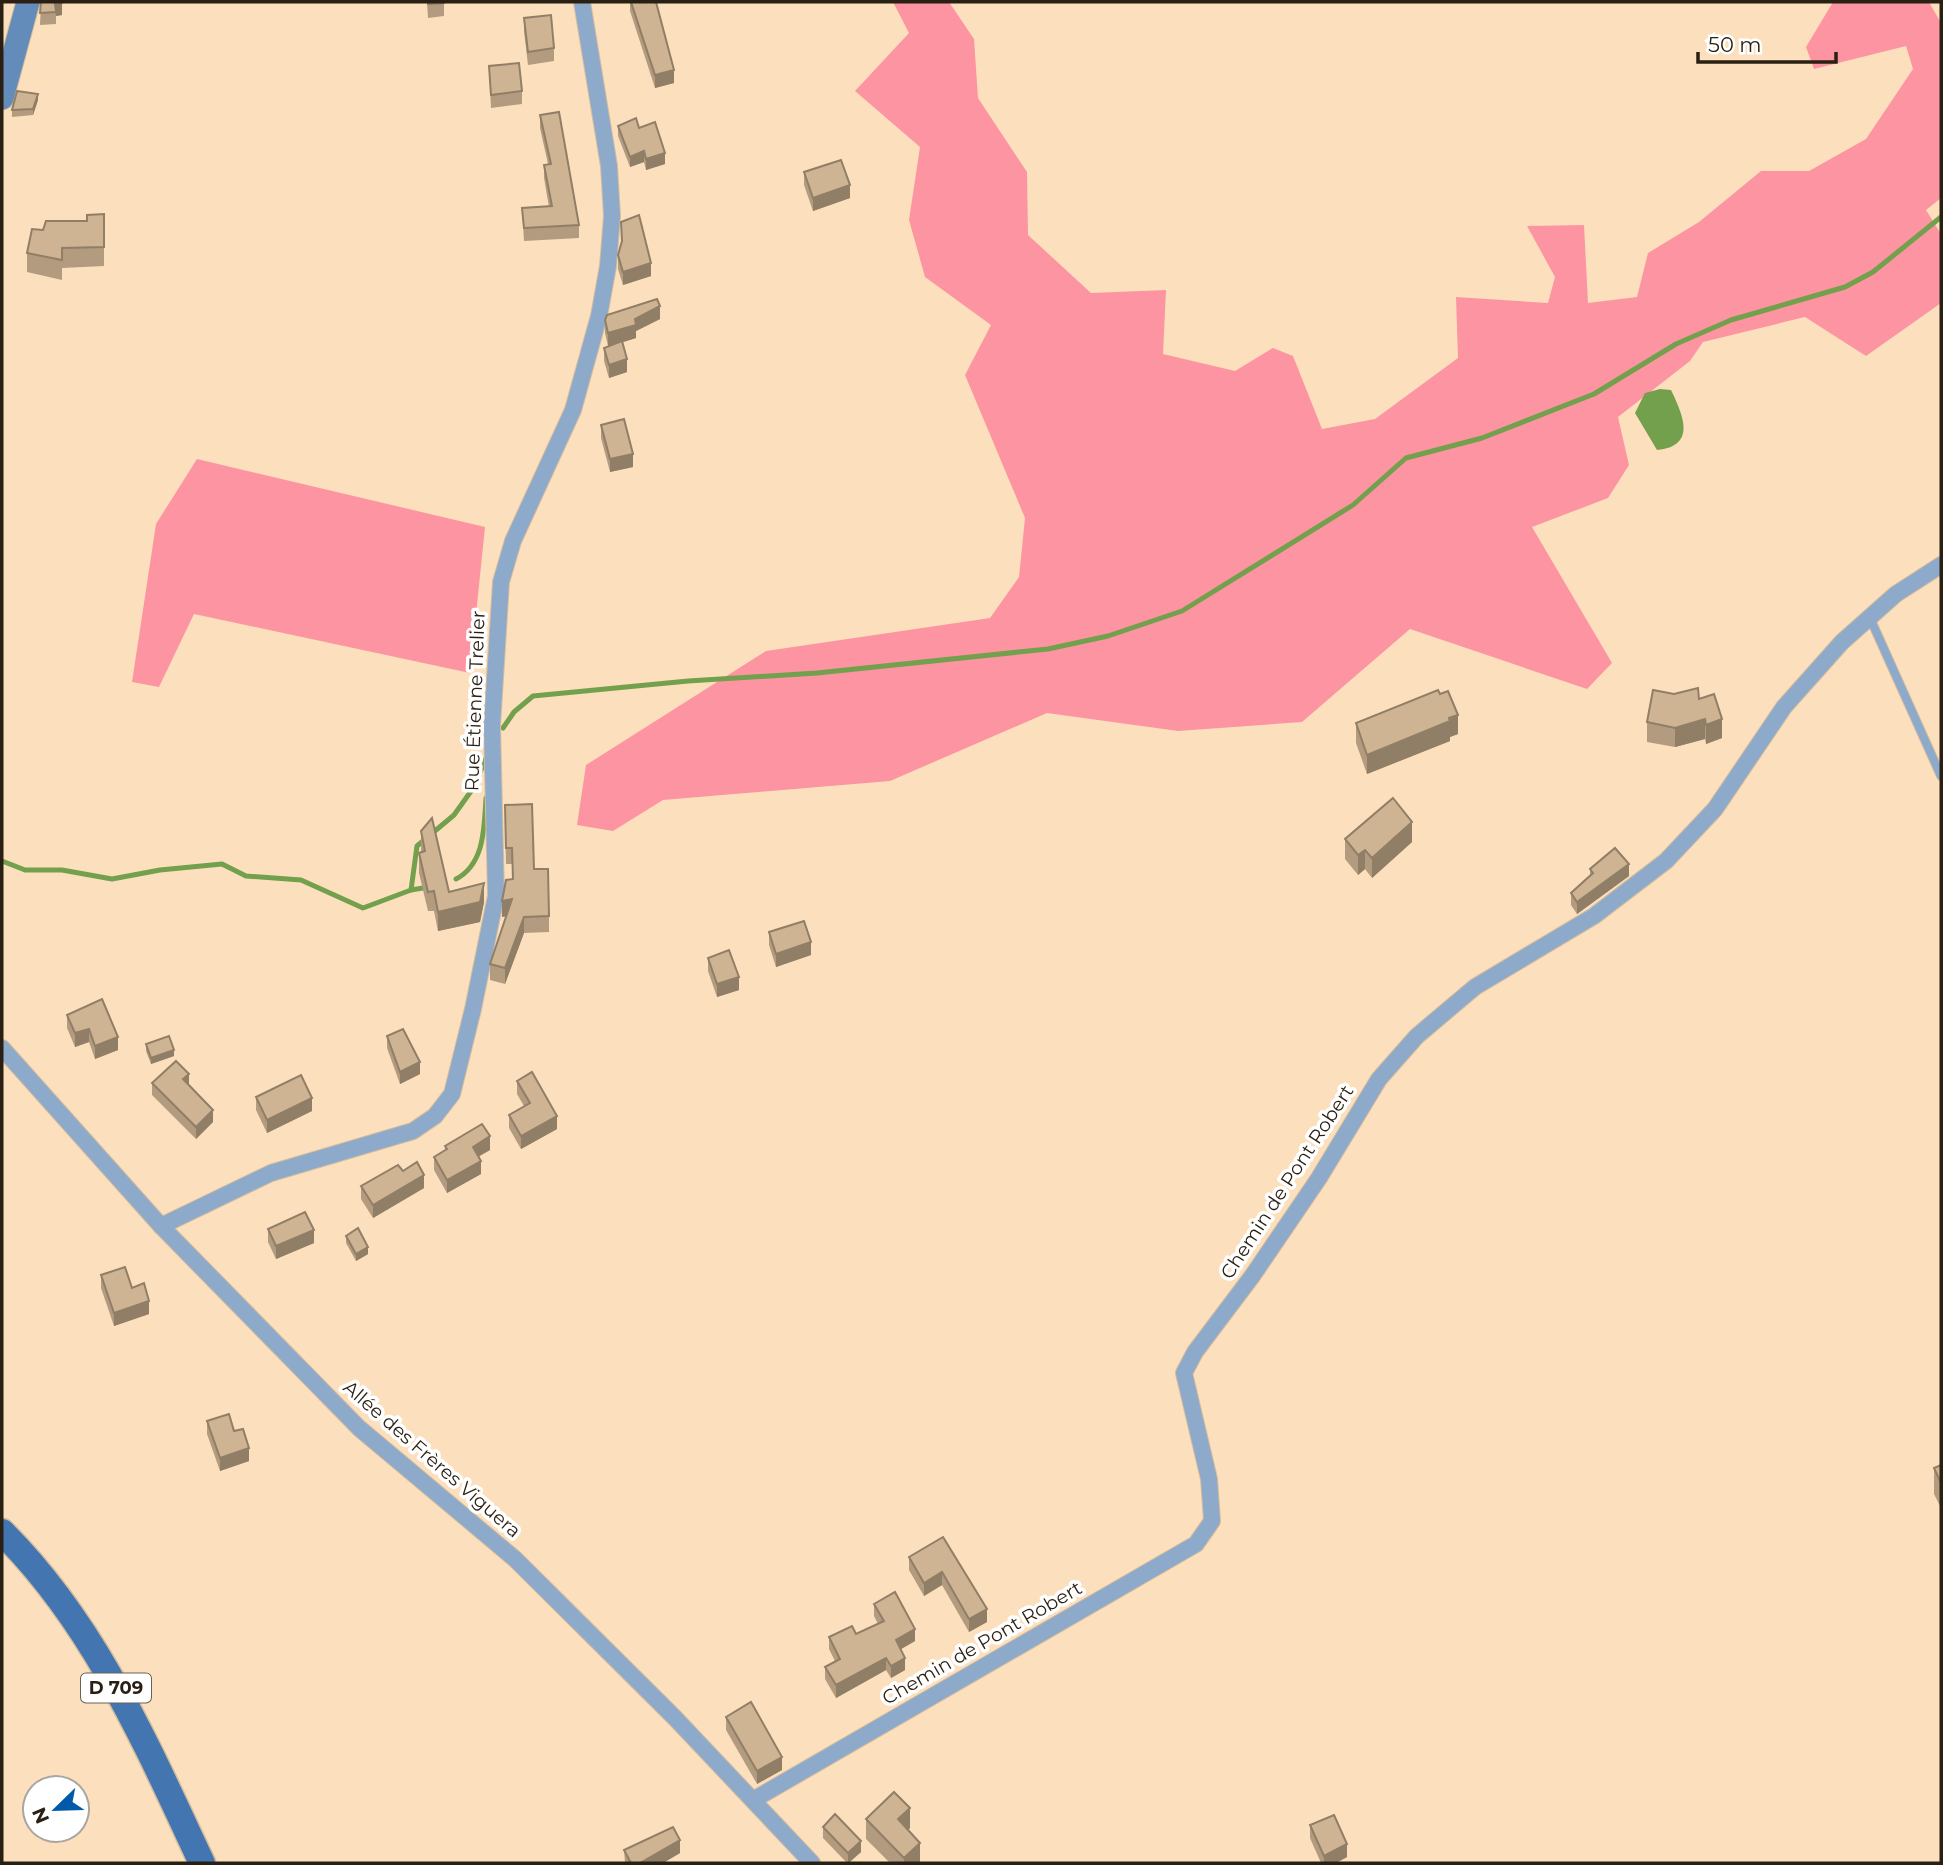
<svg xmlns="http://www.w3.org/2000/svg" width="1943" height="1865" viewBox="0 0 1943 1865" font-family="Montserrat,sans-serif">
<rect width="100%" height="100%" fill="#fce0bd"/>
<g fill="#fc95a1">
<polygon points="893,2 949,2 974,39 978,98 1027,172 1028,235 1091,293 1166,290 1163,354 1235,371 1273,348 1293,356 1322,429 1375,419 1458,358 1456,297 1548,303 1555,277 1527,226 1584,225 1588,303 1637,297 1648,253 1699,222 1761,171 1809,171 1866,139 1913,69 1906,46 1814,69 1806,47 1833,2 1929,2 1941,23 1941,198 1926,210 1941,234 1941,303 1866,356 1805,317 1703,342 1690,361 1618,417 1629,465 1608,498 1532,527 1612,663 1587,689 1410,629 1302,722 1178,731 1047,713 890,781 663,800 613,831 577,825 586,765 766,651 990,618 1019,577 1025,518 965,375 991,325 925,277 909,220 920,147 855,91 909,33"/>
<polygon points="197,459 485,527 470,673 194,614 159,687 132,682 156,524"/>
</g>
<path fill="#72a04d" d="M1660 389 1671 390C1684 417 1696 446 1657 450L1635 413 1645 393Z"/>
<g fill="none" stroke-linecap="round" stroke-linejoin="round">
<g stroke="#72a04d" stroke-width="5">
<polyline points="503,728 514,712 533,696 688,681 817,673 1048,649 1108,636 1182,611 1353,505 1406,458 1482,438 1594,394 1676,344 1731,320 1845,287 1873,272 1941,217"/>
<polyline points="2,861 25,870 62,870 112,879 160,870 222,864 246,876 301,880 363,908 411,890 417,846 454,815 474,787 487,756"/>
<path d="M456 879C485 864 484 827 486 798"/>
<polyline points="411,890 423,888"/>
</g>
<g stroke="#d6bd9e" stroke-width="10">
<polyline id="lane" points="1870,618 1941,776"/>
</g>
<g stroke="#d6bd9e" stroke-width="18">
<g id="street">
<polyline points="2,1048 161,1226 359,1428 515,1559 675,1718 812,1863"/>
<polyline points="161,1226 271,1173 413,1131 435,1116 452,1094 473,1009 496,896 492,726 501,582 513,541 573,410 599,316 608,266 612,216 609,166 582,2"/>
<polyline points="753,1800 1196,1544 1212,1521 1209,1479 1184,1373 1195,1352 1253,1275 1319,1178 1379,1079 1417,1036 1475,987 1594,916 1666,861 1715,809 1784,707 1842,642 1896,594 1941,565"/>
</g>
</g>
<g stroke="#d6bd9e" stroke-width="25">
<polyline id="secondary" points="2,98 28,2"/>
</g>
<g stroke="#d6bd9e" stroke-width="29">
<path id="primary" d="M2 1532C95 1624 147 1746 202 1863"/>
</g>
<use href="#lane" stroke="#8eaaca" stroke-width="8"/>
<use href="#street" stroke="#8eaaca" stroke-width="16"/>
<use href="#secondary" stroke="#638cbb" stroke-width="23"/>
<use href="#primary" stroke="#4376b0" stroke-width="26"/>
</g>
<g fill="#b29b7e">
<polygon points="41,2 62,15 56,16 56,24 40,25"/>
<polygon points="427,2 444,2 444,16 428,18"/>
<polygon points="630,2 656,2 674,83 655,88 630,11"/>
<polygon points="524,18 554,48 554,61 528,65 524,31"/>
<polygon points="489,66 522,91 522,104 491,108"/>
<polygon points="38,100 33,115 12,117 12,110"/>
<polygon points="540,115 579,225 579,238 524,241 522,208 549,207 544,178 544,165 548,164 540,128"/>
<polygon points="618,126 639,128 665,164 646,170 644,162 630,167 618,136"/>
<polygon points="804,172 850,198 813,211 804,185"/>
<polygon points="621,222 651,276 623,285 618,269 618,255 621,243"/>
<polygon points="32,229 104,247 104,266 62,268 62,280 27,272 27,253"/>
<polygon points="660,319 636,331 636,338 622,342 627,372 609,378 604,361 604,348 608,346 605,333 605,320"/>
<polygon points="601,425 633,467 610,472 601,438"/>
<polygon points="1699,699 1722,738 1706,744 1705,739 1675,747 1647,742 1647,722"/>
<polygon points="1356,723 1458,734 1450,737 1450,741 1367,774 1356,743"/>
<polygon points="505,821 534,869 549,916 549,932 524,933 505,984 490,980 490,964 506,916 502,917 513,879 512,864 506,864"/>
<polygon points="421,831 449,892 484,902 480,922 438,931 434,911 428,911 419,873 419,853 421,853"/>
<polygon points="1345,839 1412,842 1372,878 1365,869 1358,875 1345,859"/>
<polygon points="1590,869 1629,876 1577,914 1571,905 1571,893 1590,876"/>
<polygon points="769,932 811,955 776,967 769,945"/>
<polygon points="708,958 739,990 717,997 708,971"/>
<polygon points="67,1015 118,1050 95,1059 89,1042 75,1047 67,1028"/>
<polygon points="387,1036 420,1074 400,1084 387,1048"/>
<polygon points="146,1044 174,1056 151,1064 146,1051"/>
<polygon points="517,1081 557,1129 521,1149 509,1128 509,1115 524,1106 517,1094"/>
<polygon points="152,1083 189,1085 213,1122 196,1139 152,1095"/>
<polygon points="256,1097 312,1111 267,1133 256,1110"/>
<polygon points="445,1146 490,1150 478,1156 481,1174 447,1193 434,1170 434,1157 445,1151"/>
<polygon points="403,1171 424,1188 373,1218 361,1199 361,1186"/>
<polygon points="268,1229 314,1243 276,1259 268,1242"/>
<polygon points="346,1236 368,1254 356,1261 346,1243"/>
<polygon points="101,1275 132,1288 149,1314 114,1326 101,1288"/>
<polygon points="207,1421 234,1431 249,1461 220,1471 207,1434"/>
<polygon points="1941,1465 1941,1508 1934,1494 1934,1468"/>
<polygon points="943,1537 987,1622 969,1632 942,1585 924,1596 909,1570 909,1557"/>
<polygon points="874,1604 915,1641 901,1649 905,1670 891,1678 886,1670 836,1698 825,1679 825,1667 835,1661 829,1649 829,1637 856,1634 878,1624 874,1616"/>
<polygon points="726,1717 782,1770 757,1784 726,1730"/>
<polygon points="866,1819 910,1828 908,1830 920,1862 890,1863 866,1839"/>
<polygon points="1310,1825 1347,1857 1336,1863 1321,1863 1310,1838"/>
<polygon points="823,1827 861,1852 849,1863 847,1863 823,1838"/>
<polygon points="624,1850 680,1853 663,1863 625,1863"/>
</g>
<g fill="#917e67">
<polygon points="62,3 62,15 56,16 55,4"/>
<polygon points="674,70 674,83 655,88 655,75"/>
<polygon points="38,94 38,100 33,115 33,109"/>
<polygon points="644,151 644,162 630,167 630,157"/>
<polygon points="665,153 665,164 646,170 646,159"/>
<polygon points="850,185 850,198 813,211 813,198"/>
<polygon points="651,263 651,276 623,285 623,272"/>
<polygon points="660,306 660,319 636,331 636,338 608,347 608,333"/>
<polygon points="627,359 627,372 609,378 609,365"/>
<polygon points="633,454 633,467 610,472 610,459"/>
<polygon points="1458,715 1458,734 1450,737 1450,741 1367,774 1367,755"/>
<polygon points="1705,719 1705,739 1675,747 1675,728"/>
<polygon points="1722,719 1722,738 1706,744 1706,725"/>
<polygon points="1412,822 1412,842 1372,878 1372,858"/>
<polygon points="1365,850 1365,869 1358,875 1358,855"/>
<polygon points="1629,864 1629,876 1577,914 1577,902"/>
<polygon points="484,883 484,902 480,922 438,931 438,912"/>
<polygon points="512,899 512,915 502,917 502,901"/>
<polygon points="524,917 524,933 505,984 505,968"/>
<polygon points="811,942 811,955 776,967 776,954"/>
<polygon points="739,977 739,990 717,997 717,984"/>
<polygon points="89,1029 89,1042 75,1047 75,1033"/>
<polygon points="118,1037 118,1050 95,1059 95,1046"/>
<polygon points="174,1050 174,1056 151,1064 151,1058"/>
<polygon points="420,1062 420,1074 400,1084 400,1072"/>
<polygon points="189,1074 189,1086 183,1079"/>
<polygon points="312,1098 312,1111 267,1133 267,1120"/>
<polygon points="213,1110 213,1122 196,1139 196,1127"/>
<polygon points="557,1116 557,1129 521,1149 521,1136"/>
<polygon points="490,1136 490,1150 473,1160 473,1147"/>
<polygon points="481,1161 481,1174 447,1193 447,1180"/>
<polygon points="424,1175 424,1188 373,1218 373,1205"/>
<polygon points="314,1230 314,1243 276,1259 276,1246"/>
<polygon points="368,1247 368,1254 356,1261 356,1254"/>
<polygon points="149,1301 149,1314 114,1326 114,1313"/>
<polygon points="249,1448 249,1461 220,1471 220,1458"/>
<polygon points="942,1572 942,1585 924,1596 924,1583"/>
<polygon points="987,1609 987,1622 969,1632 969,1619"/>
<polygon points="915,1629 915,1641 896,1652 896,1640"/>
<polygon points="886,1658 886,1670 836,1698 836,1685"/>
<polygon points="905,1658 905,1670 891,1678 891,1666"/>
<polygon points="782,1757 782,1770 757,1784 757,1771"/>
<polygon points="910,1808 910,1828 898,1839 898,1819"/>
<polygon points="680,1840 680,1853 663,1863 640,1863"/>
<polygon points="861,1841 861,1852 848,1863 848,1853"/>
<polygon points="920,1843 920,1862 904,1863 904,1858"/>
<polygon points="1347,1844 1347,1857 1336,1863 1324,1863 1324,1856"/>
</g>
<g fill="#cfb493" stroke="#917e67" stroke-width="2">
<polygon points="41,2 62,2 62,3 55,4 56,12 40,13"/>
<polygon points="428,2 444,2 444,3 428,4"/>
<polygon points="631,2 656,2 674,70 655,75"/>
<polygon points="551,15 554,48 528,52 524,18"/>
<polygon points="519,63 522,91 491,95 489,66"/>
<polygon points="17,91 38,94 33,109 12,110"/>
<polygon points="559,112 579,225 524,228 522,208 552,206 544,165 551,164 540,115"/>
<polygon points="636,118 639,128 655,122 665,153 646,159 644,151 630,157 618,126"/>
<polygon points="841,160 850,185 813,198 804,172"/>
<polygon points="104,214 104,247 62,248 62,260 27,253 32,229 43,230 46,221 87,221 87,215"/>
<polygon points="639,215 651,263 623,272 618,255 622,241 621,222"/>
<polygon points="657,299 660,306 635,319 636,325 608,333 605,320 607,315"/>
<polygon points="622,341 627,359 609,365 604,348"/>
<polygon points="624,419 633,454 610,459 601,425"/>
<polygon points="1698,688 1699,699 1714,694 1722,719 1706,725 1705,719 1675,728 1647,722 1653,690 1674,694"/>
<polygon points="1438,690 1440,694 1448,691 1458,715 1449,718 1450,721 1367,755 1356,723"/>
<polygon points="1393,798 1412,822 1372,858 1365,850 1358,855 1345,839"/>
<polygon points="532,804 534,869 548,869 549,916 524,917 505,968 490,964 512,899 502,901 506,880 513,879 512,848 506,848 505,805"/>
<polygon points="432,818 449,892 484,883 480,902 438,912 434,891 428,892 419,853 425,851 421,831"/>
<polygon points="1615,848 1629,864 1577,902 1571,893 1593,873 1590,869"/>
<polygon points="804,921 811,942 776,954 769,932"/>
<polygon points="729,950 739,977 717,984 708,958"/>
<polygon points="102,999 118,1037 95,1046 89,1029 75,1033 67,1015"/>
<polygon points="403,1029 420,1062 400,1072 387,1036"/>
<polygon points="169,1036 174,1050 151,1058 146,1044"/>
<polygon points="176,1061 189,1074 183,1079 213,1110 196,1127 152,1083"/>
<polygon points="532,1072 557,1116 521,1136 509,1115 530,1103 517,1081"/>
<polygon points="301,1075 312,1098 267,1120 256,1097"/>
<polygon points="482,1124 490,1136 473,1147 481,1161 447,1180 434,1157 447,1149 445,1146"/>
<polygon points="417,1162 424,1175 373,1205 361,1186 398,1165 403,1171"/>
<polygon points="305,1212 314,1230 276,1246 268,1229"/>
<polygon points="358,1228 368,1247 356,1254 346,1236"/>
<polygon points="125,1267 132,1288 144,1283 149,1301 114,1313 101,1275"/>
<polygon points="229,1414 234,1431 243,1429 249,1448 220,1458 207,1421"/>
<polygon points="1941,1465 1941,1483 1934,1468"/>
<polygon points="943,1537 987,1609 969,1619 942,1572 924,1583 909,1557"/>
<polygon points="895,1592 915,1629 896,1640 905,1658 891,1666 886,1658 836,1685 825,1667 840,1659 829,1637 852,1626 856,1634 884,1621 874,1604"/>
<polygon points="751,1702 782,1757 757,1771 726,1717"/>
<polygon points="894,1792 910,1808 898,1819 920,1843 904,1858 866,1819"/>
<polygon points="835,1814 861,1841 848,1853 823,1827"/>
<polygon points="1334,1815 1347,1844 1324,1856 1310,1825"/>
<polygon points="673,1827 680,1840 640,1863 631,1863 624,1850"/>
</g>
<g text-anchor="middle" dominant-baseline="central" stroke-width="7" stroke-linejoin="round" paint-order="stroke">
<rect fill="#fff" stroke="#696259" stroke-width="2" x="81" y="1673.5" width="70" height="29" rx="5"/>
<g font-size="18" font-weight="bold" fill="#291f12">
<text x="116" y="1688">D 709</text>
</g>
<g font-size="19" fill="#291f12" stroke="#fff">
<text transform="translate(475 701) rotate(-88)">Rue Étienne Trelier</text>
<text transform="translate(1287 1182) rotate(-57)">Chemin de Pont Robert</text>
<text transform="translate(432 1459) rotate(41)">Allée des Frères Viguera</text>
<text transform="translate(982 1643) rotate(-30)">Chemin de Pont Robert</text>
</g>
</g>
<rect width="1943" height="1865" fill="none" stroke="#291f12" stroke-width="7"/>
<g transform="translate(56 1809) rotate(247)"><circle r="33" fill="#ffffff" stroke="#a9a5a0" stroke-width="2"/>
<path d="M0-5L12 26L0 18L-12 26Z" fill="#005aa7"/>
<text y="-10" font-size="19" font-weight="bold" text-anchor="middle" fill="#291f12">N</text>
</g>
<path d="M1698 52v10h138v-10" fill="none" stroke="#291f12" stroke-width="3.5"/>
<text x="1708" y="52" font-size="21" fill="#291f12" stroke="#ffffff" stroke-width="5" paint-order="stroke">50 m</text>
</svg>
